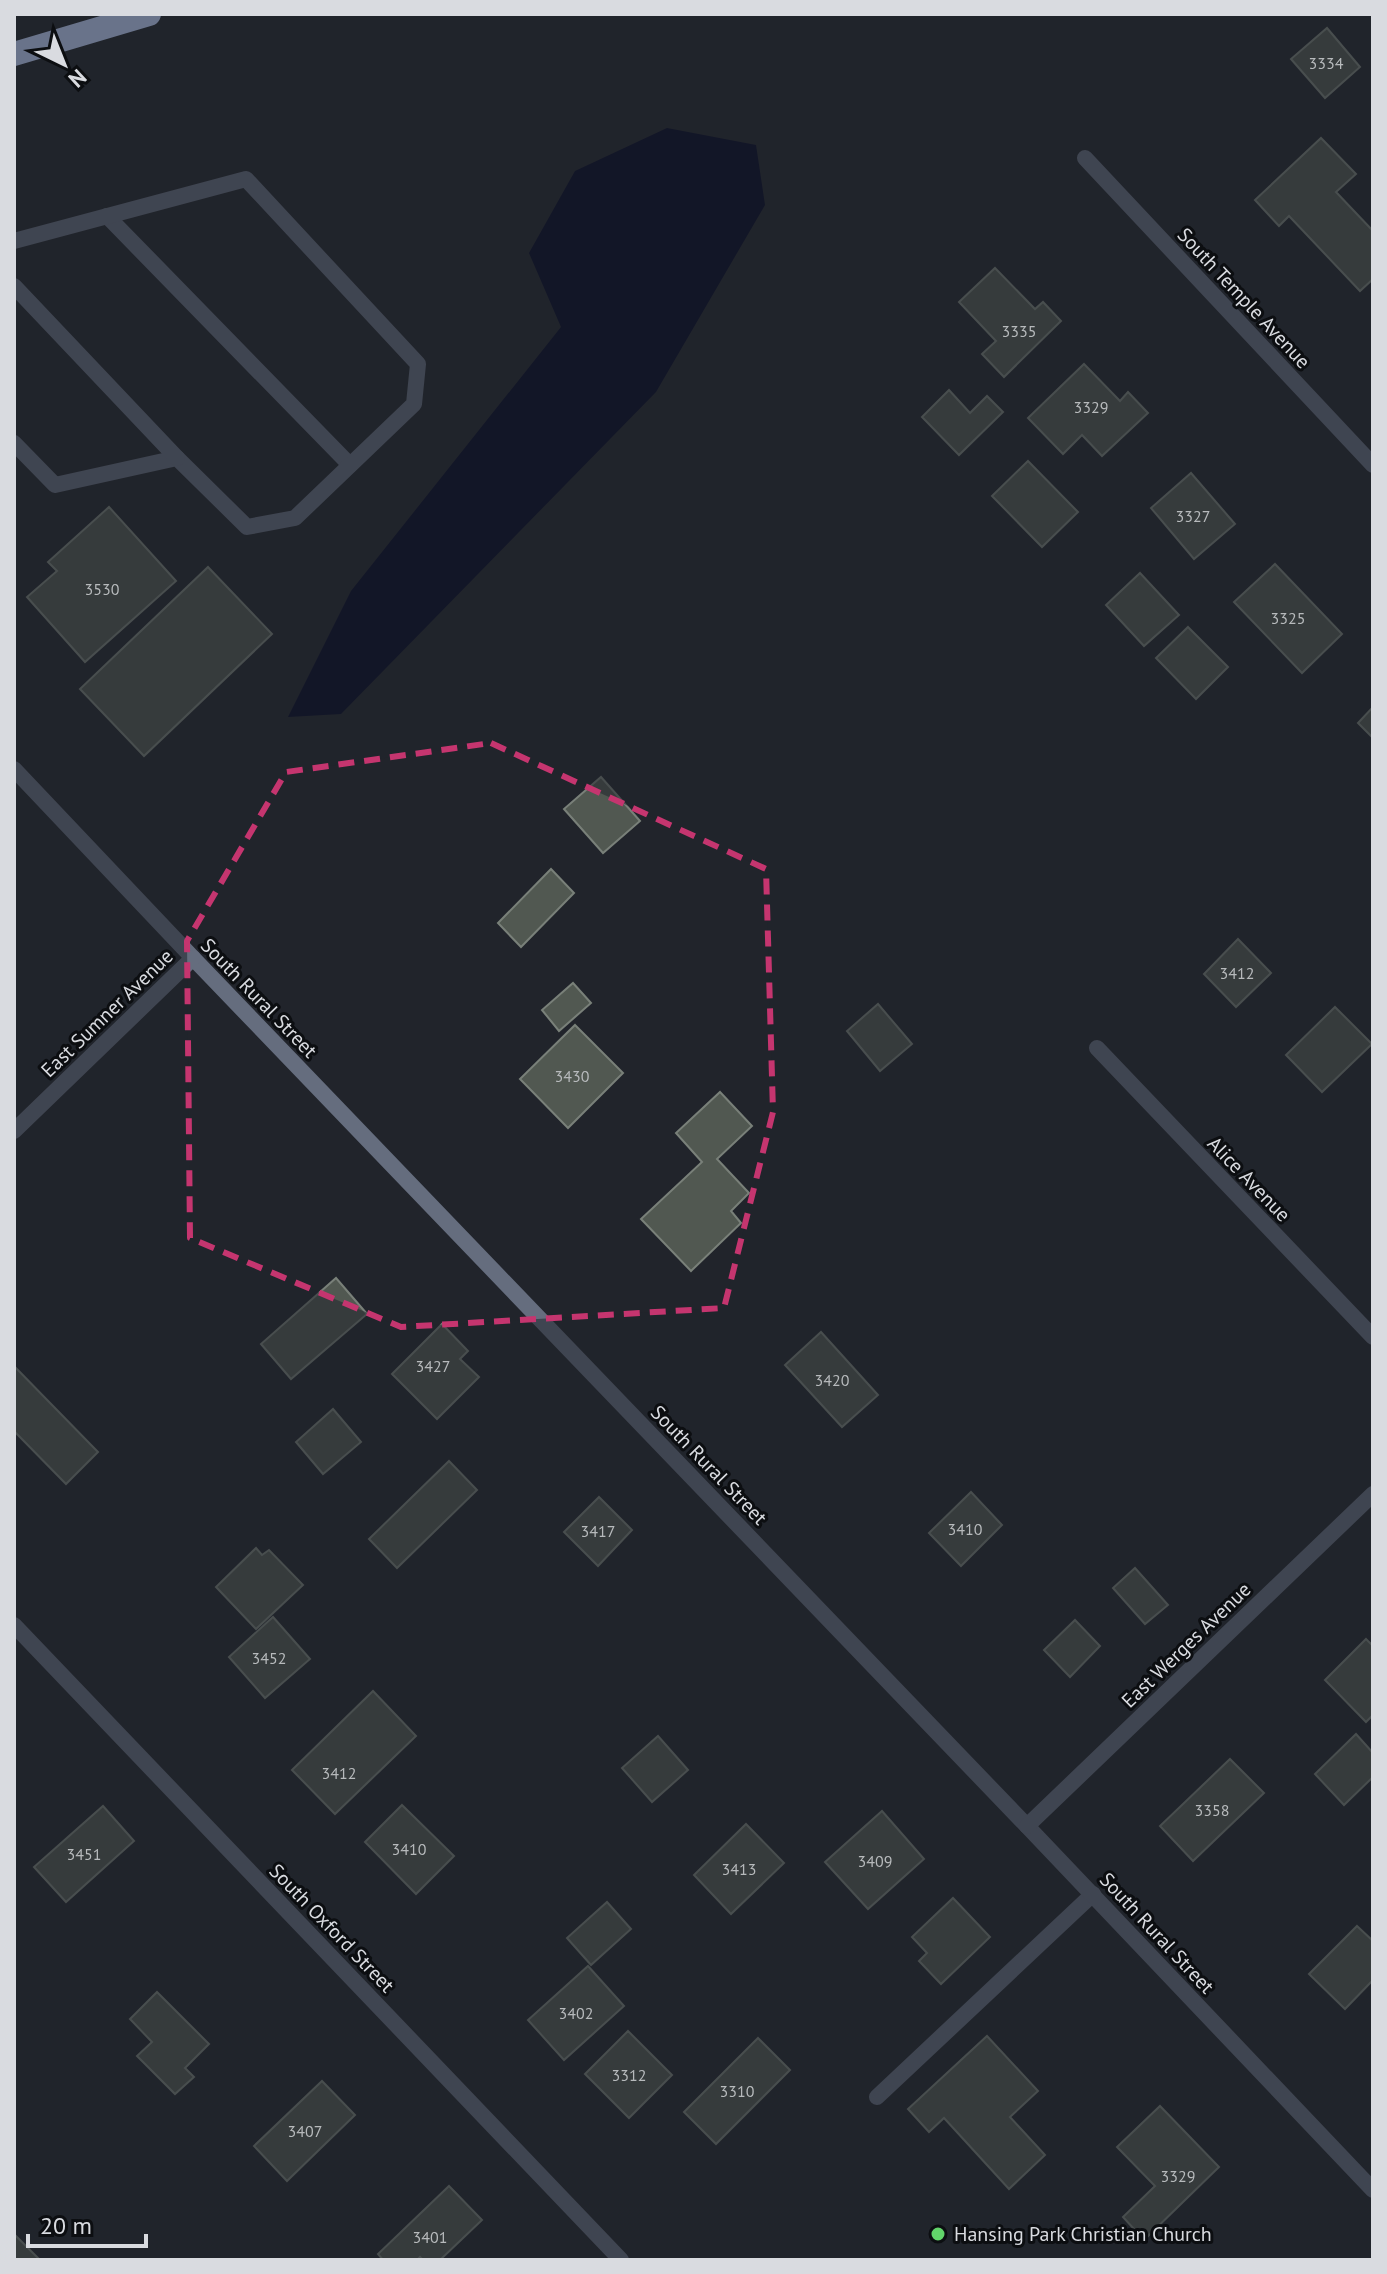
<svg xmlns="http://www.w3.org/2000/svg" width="1387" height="2274" viewBox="0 0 1387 2274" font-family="'PT Sans',sans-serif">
<rect width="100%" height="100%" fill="#21242b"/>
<polygon fill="#020623" points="667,128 756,145 765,205 656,392 341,714 288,717 351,591 561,327 529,253 575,171"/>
<g fill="#515851" stroke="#798079" stroke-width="2">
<polygon points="1327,28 1360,67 1325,98 1291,59"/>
<polygon points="1321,138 1356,174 1336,192 1373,231 1373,279 1360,291 1289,216 1279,226 1255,200"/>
<polygon points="995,268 1035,309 1043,302 1061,321 1004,377 982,354 996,341 959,302"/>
<polygon points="1084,364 1120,401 1128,392 1148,413 1102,456 1082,435 1063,454 1028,418"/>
<polygon points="949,390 970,413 987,396 1003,412 959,455 922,417"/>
<polygon points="1028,461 1078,512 1042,547 992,496"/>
<polygon points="1191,473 1235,524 1194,559 1151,508"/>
<polygon points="109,507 176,581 85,662 27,597 57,571 48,562"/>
<polygon points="1275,564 1342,634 1302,673 1234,602"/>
<polygon points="208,567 272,634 144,756 80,689"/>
<polygon points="1140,573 1179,615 1144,646 1106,605"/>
<polygon points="1188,627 1228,667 1196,699 1156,658"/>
<polygon points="1373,707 1373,738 1358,723"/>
<polygon points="601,777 640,821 603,853 564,809"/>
<polygon points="551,869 574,893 521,947 498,923"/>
<polygon points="1238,939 1271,973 1236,1007 1204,974"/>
<polygon points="573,983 591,1003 559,1031 542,1010"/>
<polygon points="878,1004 912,1044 880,1071 847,1031"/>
<polygon points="1335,1007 1372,1044 1322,1092 1286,1055"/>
<polygon points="575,1025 623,1073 568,1128 520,1079"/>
<polygon points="720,1092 752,1126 717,1159 749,1193 731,1211 741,1223 691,1271 641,1219 702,1162 676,1133"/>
<polygon points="336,1278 367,1314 291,1379 261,1344"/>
<polygon points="442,1324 468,1351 460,1359 479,1377 437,1419 392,1374"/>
<polygon points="821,1332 878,1395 842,1427 785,1365"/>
<polygon points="14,1366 98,1452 66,1484 14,1431"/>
<polygon points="333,1409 361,1442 323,1474 296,1442"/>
<polygon points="449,1461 477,1490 397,1568 369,1539"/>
<polygon points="971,1492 1002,1525 961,1566 929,1533"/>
<polygon points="599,1497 632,1530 598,1566 564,1532"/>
<polygon points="256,1548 262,1555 269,1550 303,1585 256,1629 216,1587"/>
<polygon points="1135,1568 1168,1605 1145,1624 1113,1588"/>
<polygon points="273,1617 310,1659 265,1698 229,1657"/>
<polygon points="1075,1620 1100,1646 1070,1677 1044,1650"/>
<polygon points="1366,1639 1373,1646 1373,1715 1366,1722 1325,1680"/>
<polygon points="373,1691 416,1736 335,1814 292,1770"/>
<polygon points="1356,1734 1373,1753 1373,1777 1344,1805 1315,1774"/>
<polygon points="658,1736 688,1770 652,1802 622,1768"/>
<polygon points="1230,1759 1264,1793 1193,1861 1160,1826"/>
<polygon points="402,1805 454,1856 416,1894 365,1842"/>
<polygon points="103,1806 134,1841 66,1902 34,1867"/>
<polygon points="882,1811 924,1859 868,1909 825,1862"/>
<polygon points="746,1824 784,1863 731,1914 694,1875"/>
<polygon points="953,1898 990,1937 941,1984 919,1961 927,1953 912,1937"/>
<polygon points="607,1902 631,1929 591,1965 567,1938"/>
<polygon points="1357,1926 1373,1941 1373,1980 1345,2009 1309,1974"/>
<polygon points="588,1966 624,2006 564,2060 528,2020"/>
<polygon points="157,1992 209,2044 185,2068 194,2077 175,2094 137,2056 152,2042 130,2019"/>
<polygon points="628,2031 672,2075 629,2118 585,2074"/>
<polygon points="987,2036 1038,2091 1010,2117 1045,2155 1009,2189 944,2118 929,2132 908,2109"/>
<polygon points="758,2038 790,2070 716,2144 684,2112"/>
<polygon points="322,2081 355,2115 287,2181 254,2146"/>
<polygon points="1160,2106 1219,2167 1144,2240 1123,2217 1155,2186 1117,2147"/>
<polygon points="449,2186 482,2220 440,2260 423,2260 420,2257 417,2260 383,2260 378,2254"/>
<polygon points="14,2234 40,2260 14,2260"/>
</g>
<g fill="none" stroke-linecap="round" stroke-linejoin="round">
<g stroke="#656d7e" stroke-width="16">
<polyline points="107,216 350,465"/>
<polyline points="14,241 246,179 418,364 414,404 295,518 247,527 177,458 55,485 14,443"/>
<polyline points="14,286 177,458"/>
<polyline points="877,2097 1093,1894"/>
</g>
<g stroke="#656d7e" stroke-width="16">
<polyline points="1085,158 1373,465"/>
<polyline points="14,769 193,958 1027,1826 1373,2190"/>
<polyline points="1097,1048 1373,1337"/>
<polyline points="14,1131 193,958"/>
<polyline points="14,1625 621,2260"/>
<polyline points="1027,1826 1373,1494"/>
</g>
<polyline stroke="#c0d3fd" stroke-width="24" points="14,54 149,14"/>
</g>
<path d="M0 0H1387V2274H0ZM491 743 766 869 773 1112 724 1308 401 1327 190 1238 187 941 286 772Z" fill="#21242b" fill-opacity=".55" fill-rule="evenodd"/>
<path fill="none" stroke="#c5356f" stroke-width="6" stroke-dasharray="16 10" stroke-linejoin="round" d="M491 743 766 869 773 1112 724 1308 401 1327 190 1238 187 941 286 772Z"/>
<circle fill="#61d46a" stroke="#0c0e11" stroke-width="3" cx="938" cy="2234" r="8"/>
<g text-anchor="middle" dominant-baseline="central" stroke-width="6" stroke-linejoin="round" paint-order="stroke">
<g font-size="16" fill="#b7babc">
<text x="1326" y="63">3334</text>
<text x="1019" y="331">3335</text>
<text x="1091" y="407">3329</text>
<text x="1193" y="516">3327</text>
<text x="102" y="589">3530</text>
<text x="1288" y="618">3325</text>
<text x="1237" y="973">3412</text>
<text x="572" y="1076">3430</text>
<text x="433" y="1366">3427</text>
<text x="832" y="1380">3420</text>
<text x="965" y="1529">3410</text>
<text x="598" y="1531">3417</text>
<text x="269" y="1658">3452</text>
<text x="339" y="1773">3412</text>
<text x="1212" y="1810">3358</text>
<text x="409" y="1849">3410</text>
<text x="84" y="1854">3451</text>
<text x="875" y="1861">3409</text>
<text x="739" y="1869">3413</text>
<text x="576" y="2013">3402</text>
<text x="629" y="2075">3312</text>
<text x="737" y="2091">3310</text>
<text x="305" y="2131">3407</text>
<text x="1178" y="2176">3329</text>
<text x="430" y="2237">3401</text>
</g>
<g font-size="20" fill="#d9dbe0" stroke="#0c0e11">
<text transform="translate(1244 298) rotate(47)">South Temple Avenue</text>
<text transform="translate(259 998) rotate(46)">South Rural Street</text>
<text transform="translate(107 1013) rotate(-44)">East Sumner Avenue</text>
<text transform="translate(1249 1179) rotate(46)">Alice Avenue</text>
<text transform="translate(709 1465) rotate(46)">South Rural Street</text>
<text transform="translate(1186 1645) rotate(-44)">East Werges Avenue</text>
<text transform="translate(332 1928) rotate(46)">South Oxford Street</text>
<text transform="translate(1157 1933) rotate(47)">South Rural Street</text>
</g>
<g font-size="20" fill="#d9dbe0" stroke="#0c0e11" text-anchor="start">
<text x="954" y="2234">Hansing Park Christian Church</text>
</g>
</g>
<rect width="1387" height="2274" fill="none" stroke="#d9dbe0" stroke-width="32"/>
<g transform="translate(64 64) rotate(137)" stroke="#0c0e11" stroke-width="6" paint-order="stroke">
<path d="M0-6L14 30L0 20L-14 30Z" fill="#d9dbe0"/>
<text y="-12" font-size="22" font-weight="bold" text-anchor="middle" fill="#d9dbe0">N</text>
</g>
<path d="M28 2234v12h118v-12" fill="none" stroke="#d9dbe0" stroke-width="4"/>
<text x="40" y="2234" font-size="24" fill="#d9dbe0" stroke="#0c0e11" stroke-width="6" paint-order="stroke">20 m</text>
</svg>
